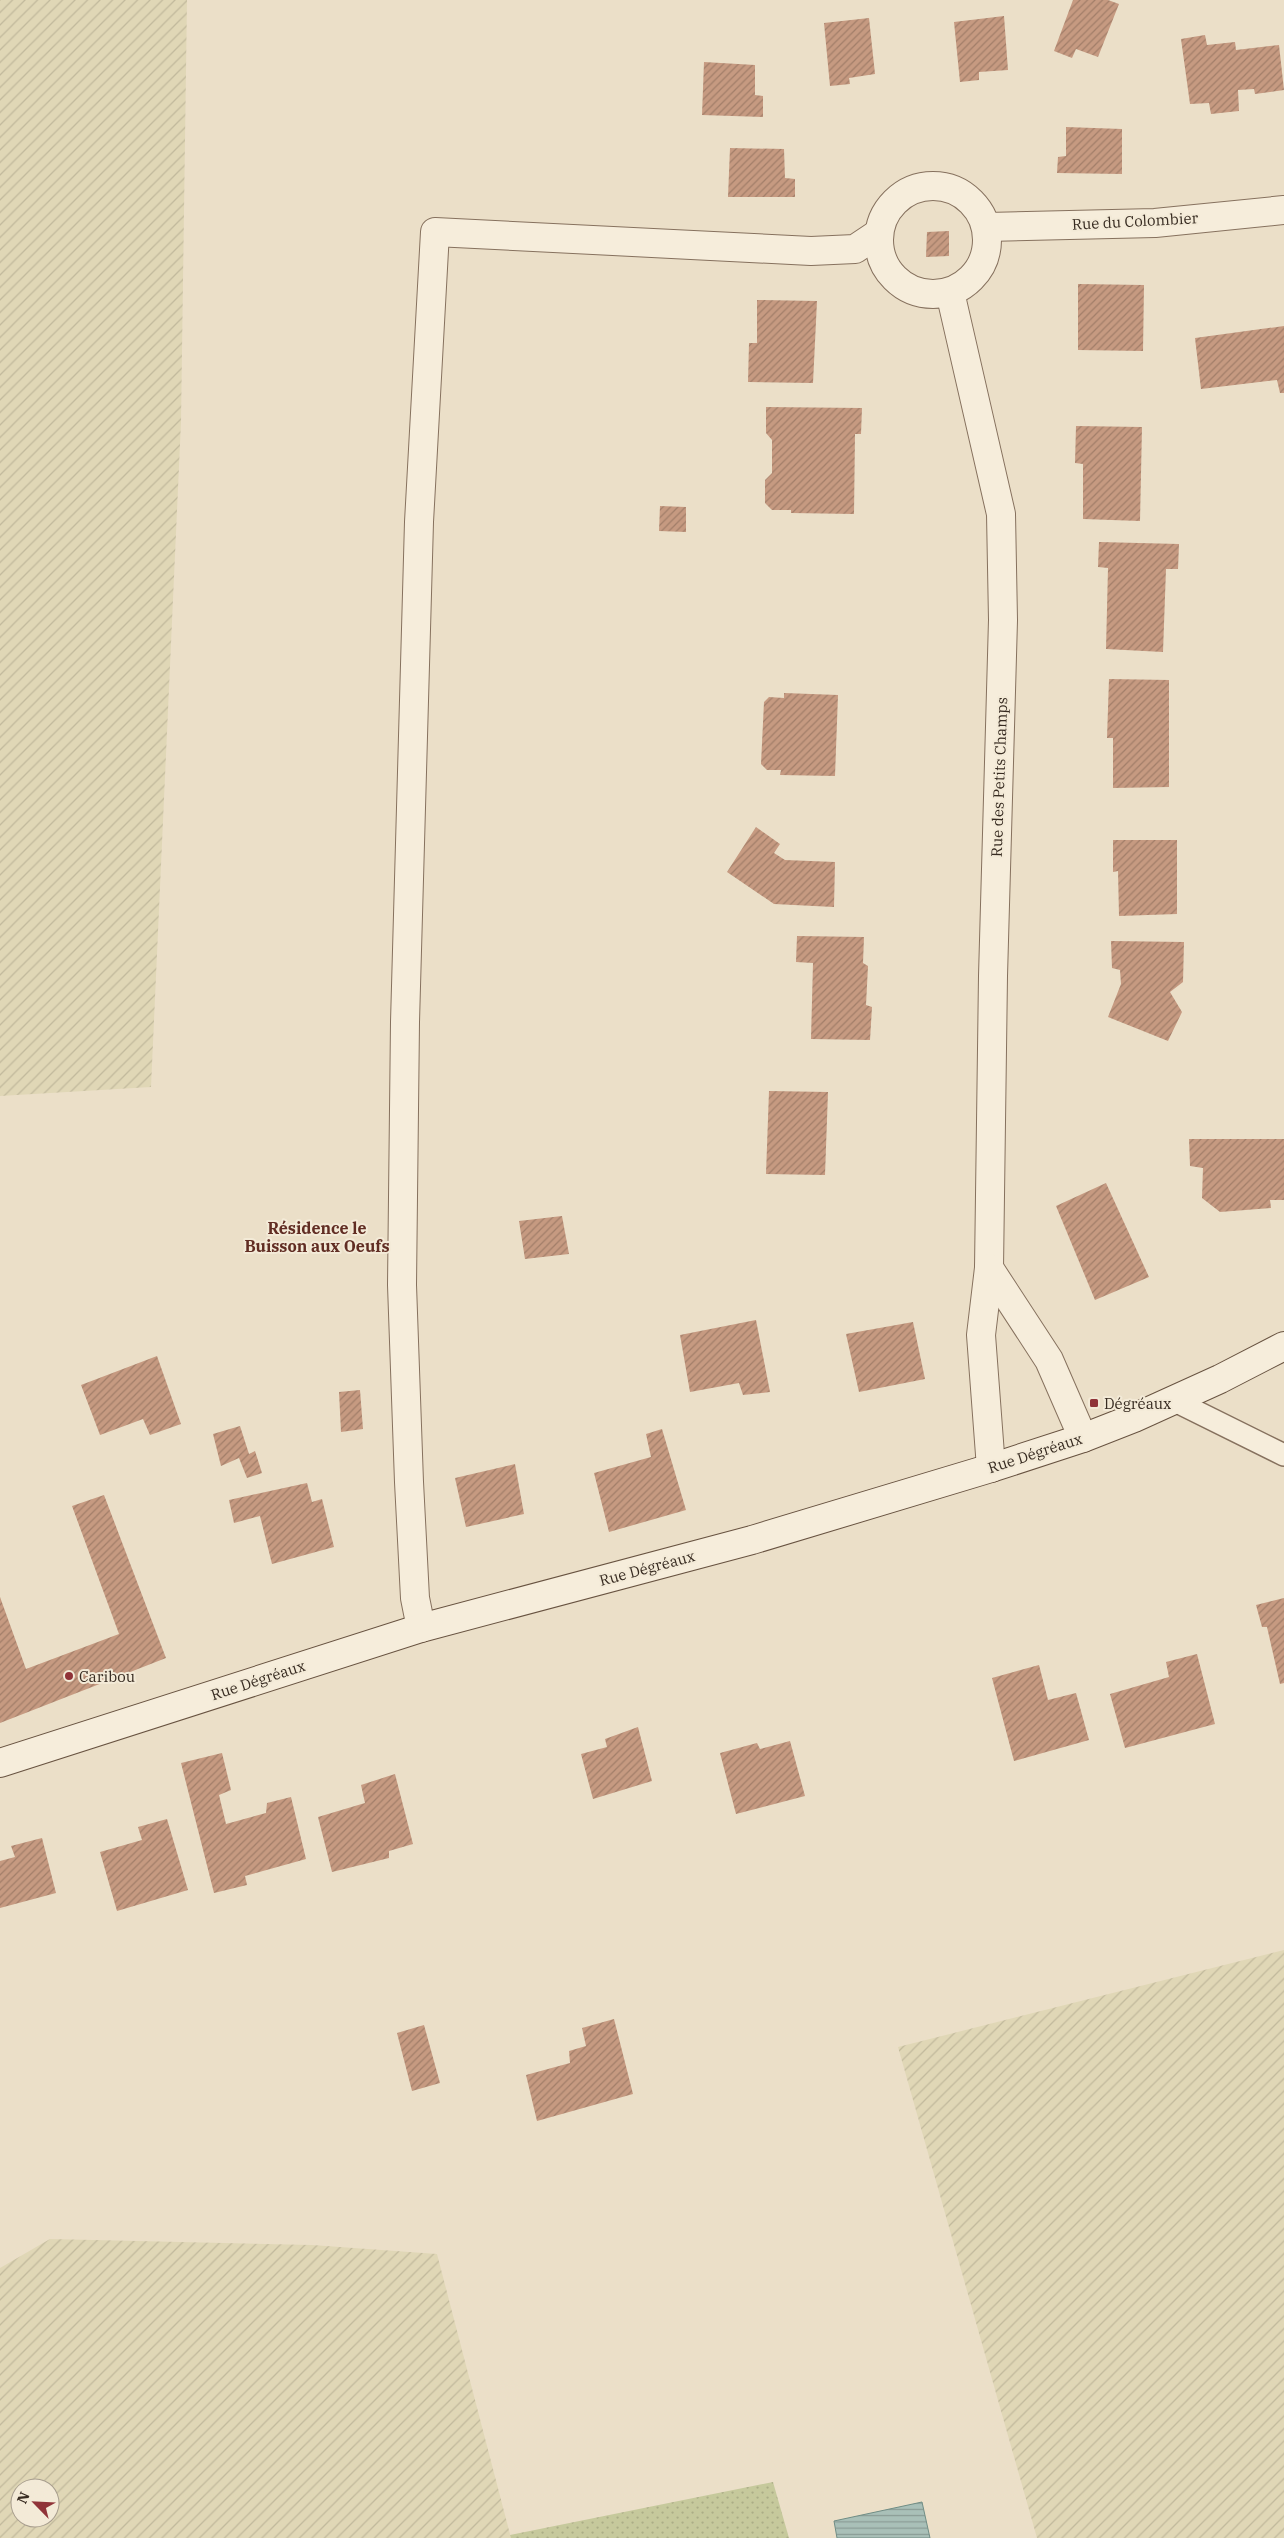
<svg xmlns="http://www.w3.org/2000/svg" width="1284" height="2538" viewBox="0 0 1284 2538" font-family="'IBM Plex Serif',serif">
<defs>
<pattern id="farmland-furrows" width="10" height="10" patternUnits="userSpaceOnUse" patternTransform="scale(1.25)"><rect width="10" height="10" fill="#e0d7b6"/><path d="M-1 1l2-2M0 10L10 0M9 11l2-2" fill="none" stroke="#c1b99c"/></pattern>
<pattern id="grass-dots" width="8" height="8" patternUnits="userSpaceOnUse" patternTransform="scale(1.25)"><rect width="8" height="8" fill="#c6c99c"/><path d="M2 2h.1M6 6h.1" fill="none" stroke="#abad86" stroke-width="1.8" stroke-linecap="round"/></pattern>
<pattern id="water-rules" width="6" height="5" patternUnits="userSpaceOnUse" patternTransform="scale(1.25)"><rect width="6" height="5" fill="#a9c0b8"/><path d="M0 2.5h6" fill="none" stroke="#8a9c95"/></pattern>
<pattern id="building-hatch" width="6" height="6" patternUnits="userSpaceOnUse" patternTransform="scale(1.25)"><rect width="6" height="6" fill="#c69a81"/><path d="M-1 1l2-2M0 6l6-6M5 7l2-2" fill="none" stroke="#a27e69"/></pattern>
</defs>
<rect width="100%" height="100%" fill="#ebdfc8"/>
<g fill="url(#farmland-furrows)" fill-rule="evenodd">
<polygon points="0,0 187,0 181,422 151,1087 0,1096"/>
<polygon points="1284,1950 1284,2538 1037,2538 898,2047"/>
<path d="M50 2239 312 2245 437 2254 511 2538H0V2268ZM20 2488H50V2518H20Z"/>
</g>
<polygon fill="url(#grass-dots)" points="773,2482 789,2538 511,2538 510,2535"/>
<polygon fill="url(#water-rules)" stroke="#708d85" points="922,2502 930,2538 837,2538 834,2521"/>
<g fill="url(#building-hatch)">
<polygon points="1073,0 1108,0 1119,4 1098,57 1076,49 1072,58 1054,51"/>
<polygon points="1004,16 1008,70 979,72 979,80 960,82 954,22"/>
<polygon points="869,18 875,74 849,78 850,84 830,86 824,23"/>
<polygon points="1205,35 1207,45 1235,42 1236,50 1279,45 1284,90 1255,94 1254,89 1238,90 1239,111 1211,114 1209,103 1190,104 1181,39"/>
<polygon points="704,62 755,65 755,95 763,96 763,117 702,115"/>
<polygon points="1066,127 1122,129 1122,174 1057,173 1058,157 1066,156"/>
<polygon points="730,148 784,149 785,178 795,179 795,197 728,197"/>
<polygon points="949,231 949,256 926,257 927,232"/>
<polygon points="1078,284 1144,285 1143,351 1078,350"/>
<polygon points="757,300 817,301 813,383 748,382 749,343 757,343"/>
<polygon points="1284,326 1284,393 1280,393 1277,380 1201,389 1195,338"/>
<polygon points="766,407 862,408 861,434 855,434 854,514 791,513 791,510 772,510 765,503 765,480 772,473 772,440 766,433"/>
<polygon points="1076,426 1142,427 1140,521 1083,519 1083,464 1075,463"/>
<polygon points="660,506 686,507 686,532 659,531"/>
<polygon points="1099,542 1179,544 1178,569 1166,569 1163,652 1106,649 1108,568 1098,567"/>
<polygon points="1109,679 1169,680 1169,787 1113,788 1113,738 1107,738"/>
<polygon points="784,693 838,695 835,776 780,775 781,770 767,770 761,764 764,702 769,697 784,698"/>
<polygon points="756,827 780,844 774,853 785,860 835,862 834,907 774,904 727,872"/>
<polygon points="1113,840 1177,840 1177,914 1119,916 1118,871 1113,872"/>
<polygon points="797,936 864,937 863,963 868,966 866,1005 872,1007 870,1040 811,1039 813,963 796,962"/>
<polygon points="1111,941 1184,942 1183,982 1170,992 1182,1012 1168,1041 1108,1017 1121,984 1120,970 1112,968"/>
<polygon points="769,1091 828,1092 825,1175 766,1174"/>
<polygon points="1189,1139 1284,1139 1284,1200 1270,1200 1271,1208 1220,1212 1202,1198 1203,1168 1190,1166"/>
<polygon points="1106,1183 1149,1277 1095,1300 1056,1206"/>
<polygon points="562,1216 569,1254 525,1259 519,1221"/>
<polygon points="756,1320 770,1392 743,1395 739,1383 690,1392 680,1335"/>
<polygon points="913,1322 925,1379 859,1392 846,1334"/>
<polygon points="157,1356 181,1424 150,1435 143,1419 100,1435 81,1385"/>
<polygon points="360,1390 363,1429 341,1432 339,1392"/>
<polygon points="240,1426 249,1454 255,1451 262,1473 247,1478 239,1458 221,1466 213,1434"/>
<polygon points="662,1429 686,1510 609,1532 594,1473 651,1457 646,1434"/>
<polygon points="515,1464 524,1514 466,1527 455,1478"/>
<polygon points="307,1483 312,1502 322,1499 334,1547 272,1564 260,1516 234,1523 229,1500"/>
<polygon points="104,1495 166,1658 0,1723 0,1597 26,1669 119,1634 72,1506"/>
<polygon points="1284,1598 1284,1683 1280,1684 1267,1627 1262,1627 1256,1605"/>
<polygon points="1197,1654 1215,1724 1125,1748 1110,1694 1169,1677 1166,1662"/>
<polygon points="1039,1665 1048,1700 1076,1693 1089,1740 1014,1761 992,1678"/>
<polygon points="638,1727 652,1781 593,1799 581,1754 607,1747 605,1739"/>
<polygon points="790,1741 805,1796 736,1814 720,1753 757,1743 760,1749"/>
<polygon points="222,1753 231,1790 219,1795 226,1824 266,1813 267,1803 291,1797 306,1859 245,1876 247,1885 214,1893 181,1763"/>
<polygon points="395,1774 413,1844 389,1851 389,1858 332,1872 318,1817 365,1803 361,1785"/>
<polygon points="167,1819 188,1890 117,1911 100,1852 142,1840 138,1827"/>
<polygon points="42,1838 56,1893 0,1908 0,1861 15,1857 11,1846"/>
<polygon points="614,2019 633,2094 537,2121 526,2075 570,2063 569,2051 586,2046 582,2028"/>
<polygon points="424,2025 440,2083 412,2091 397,2033"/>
</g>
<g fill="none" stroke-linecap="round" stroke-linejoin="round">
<g stroke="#86715e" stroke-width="24">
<polyline id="lane" points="1173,1400 1284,1455"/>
</g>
<g stroke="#86715e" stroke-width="30">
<g id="street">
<circle cx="933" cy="240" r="54"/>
<polyline points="987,227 1155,223 1284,210"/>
<polyline points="950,292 1001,514 1003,620 993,976 989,1268 981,1335 991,1468"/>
<polyline points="989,1268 1049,1360 1083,1438"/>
<polyline points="421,1628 415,1598 409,1482 402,1285 405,1022 419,522 435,232 811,251 855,249 879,233"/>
</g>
</g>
<g stroke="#685341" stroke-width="30">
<polyline id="secondary" points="0,1763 421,1628 752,1540 991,1468 1083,1438 1134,1418 1220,1379 1284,1346"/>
</g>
<use href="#lane" stroke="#f6eddb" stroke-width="21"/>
<use href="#street" stroke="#f6eddb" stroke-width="28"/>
<use href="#secondary" stroke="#f6eddb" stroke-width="28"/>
</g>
<g fill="#903338" stroke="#f3ead7" stroke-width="2">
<rect x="1089" y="1398" width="10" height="10" rx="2.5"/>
<circle cx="69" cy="1676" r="5"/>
</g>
<g text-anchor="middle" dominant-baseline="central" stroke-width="4" stroke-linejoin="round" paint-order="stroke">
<g font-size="15" fill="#372b21" stroke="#f3ead7">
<text transform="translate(1135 221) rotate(-3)">Rue du Colombier</text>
<text transform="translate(999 777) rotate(-88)">Rue des Petits Champs</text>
<text transform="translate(1035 1453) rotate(-18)">Rue Dégréaux</text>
<text transform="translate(647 1568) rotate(-15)">Rue Dégréaux</text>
<text transform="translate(258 1680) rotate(-18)">Rue Dégréaux</text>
</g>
<g font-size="15" fill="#372b21" stroke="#f3ead7" text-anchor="start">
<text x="1104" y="1403">Dégréaux</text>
<text x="79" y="1676">Caribou</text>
</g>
<g font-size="16" font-weight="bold" fill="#612d23" stroke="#f3ead7">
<text x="317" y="1228">Résidence le<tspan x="317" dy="18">Buisson aux Oeufs</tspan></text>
</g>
</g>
<g transform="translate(35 2503) rotate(294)"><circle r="24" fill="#f3ead7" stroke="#a89e8e"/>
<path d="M0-4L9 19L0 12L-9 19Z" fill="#903338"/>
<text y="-8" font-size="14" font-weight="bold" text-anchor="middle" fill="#372b21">N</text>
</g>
</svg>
